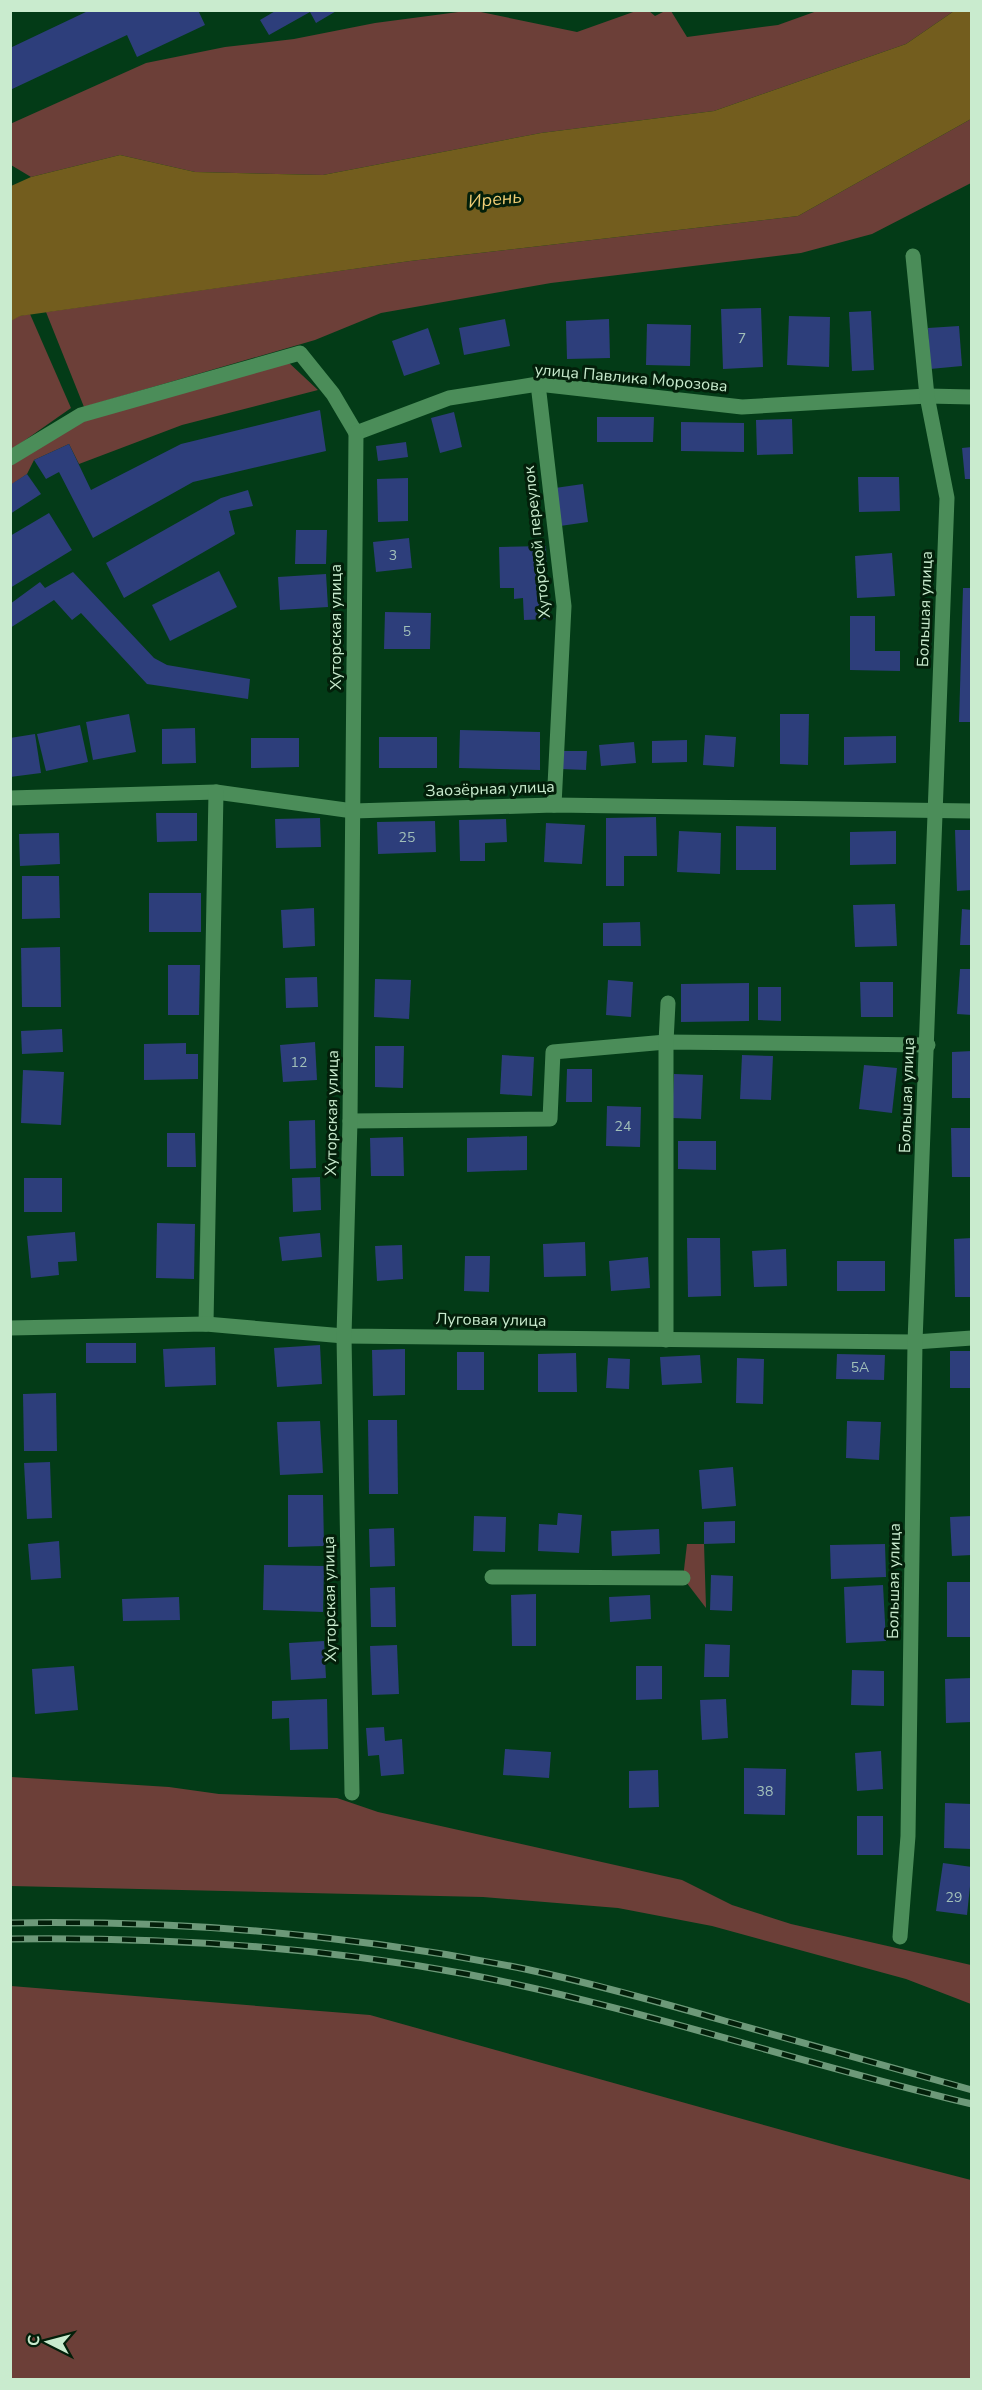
<svg xmlns="http://www.w3.org/2000/svg" width="982" height="2390" viewBox="0 0 982 2390" font-family="'Nunito Sans',sans-serif">
<rect width="100%" height="100%" fill="#033b17"/>
<g fill="#6c3f38">
<polygon points="466,11 476,11 577,32 636,11 649,11 655,16 665,11 671,11 687,37 778,25 817,11 954,11 906,44 714,111 541,133 323,175 195,172 120,155 31,177 11,165 10,124 146,63 225,47 294,39 375,23"/>
<polygon points="971,119 971,183 872,234 801,253 551,283 381,313 315,340 84,407 46,312 410,261 798,216"/>
<polygon points="30,314 71,408 11,450 10,321 19,316"/>
<polygon points="287,361 318,390 182,425 79,464 69,444 34,460 27,474 11,485 11,465 85,418"/>
<polygon points="687,1544 704,1544 706,1608 683,1578"/>
<polygon points="11,1777 169,1787 219,1794 337,1798 378,1812 682,1880 732,1905 791,1924 971,1965 971,2004 906,1979 712,1926 618,1908 483,1897 11,1886"/>
<polygon points="11,1986 370,2015 843,2147 971,2180 971,2379 11,2379"/>
</g>
<polygon fill="#735d1e" points="954,11 971,11 971,119 798,216 410,261 20,316 11,321 11,186 31,177 120,155 195,172 323,175 541,133 714,111 906,44"/>
<g fill="#2d3e7b">
<polygon points="90,10 198,10 205,25 137,57 127,35 10,90 10,48"/>
<polygon points="277,10 338,10 316,23 310,12 269,35 260,20"/>
<polygon points="761,308 763,367 723,369 721,309"/>
<polygon points="871,311 874,370 852,371 849,312"/>
<polygon points="789,316 830,317 829,367 787,365"/>
<polygon points="505,319 510,346 464,355 459,328"/>
<polygon points="609,319 610,358 567,359 566,321"/>
<polygon points="647,324 691,325 690,366 646,365"/>
<polygon points="959,326 962,366 930,369 928,328"/>
<polygon points="428,328 440,364 404,376 392,341"/>
<polygon points="320,410 326,451 193,482 93,538 59,472 46,479 34,460 69,444 91,490 181,444"/>
<polygon points="454,412 462,447 440,453 431,418"/>
<polygon points="597,417 654,417 653,442 597,442"/>
<polygon points="792,419 793,454 757,455 756,420"/>
<polygon points="681,422 744,423 744,452 681,451"/>
<polygon points="406,442 408,457 378,461 376,446"/>
<polygon points="972,447 972,479 965,479 962,448"/>
<polygon points="27,474 41,494 10,514 10,485"/>
<polygon points="858,477 899,477 900,511 859,512"/>
<polygon points="408,478 408,521 378,522 377,479"/>
<polygon points="583,484 588,522 560,526 555,488"/>
<polygon points="248,490 253,506 229,511 235,534 124,598 106,563 221,498"/>
<polygon points="49,513 72,550 10,588 10,536"/>
<polygon points="296,530 327,530 326,564 295,564"/>
<polygon points="409,538 412,568 376,572 373,542"/>
<polygon points="546,546 548,619 524,620 523,598 514,599 514,588 500,588 499,547"/>
<polygon points="892,553 895,596 857,598 855,556"/>
<polygon points="219,571 237,607 170,641 152,605"/>
<polygon points="73,572 154,658 167,665 250,679 248,699 147,684 81,613 72,620 54,600 10,628 10,604 40,582 45,588"/>
<polygon points="326,574 328,607 280,610 278,577"/>
<polygon points="963,588 972,588 972,722 959,722"/>
<polygon points="385,612 431,613 430,649 384,649"/>
<polygon points="850,616 875,616 875,651 900,651 900,671 850,670"/>
<polygon points="129,714 136,752 93,760 86,722"/>
<polygon points="780,714 809,714 808,765 780,764"/>
<polygon points="80,725 88,762 46,771 37,734"/>
<polygon points="195,728 196,763 162,764 162,729"/>
<polygon points="460,730 540,732 540,770 459,768"/>
<polygon points="35,734 41,773 10,777 10,738"/>
<polygon points="705,735 736,737 734,767 703,765"/>
<polygon points="896,736 896,763 844,765 844,737"/>
<rect x="379" y="737" width="58" height="31"/>
<polygon points="251,738 299,738 299,767 251,768"/>
<polygon points="687,740 687,762 652,763 652,741"/>
<polygon points="634,742 636,763 601,766 599,745"/>
<polygon points="561,751 587,751 586,770 561,769"/>
<polygon points="156,813 197,813 197,841 157,842"/>
<polygon points="656,817 657,856 624,856 624,886 606,886 606,818"/>
<polygon points="320,818 321,847 276,848 275,819"/>
<polygon points="506,819 507,842 485,843 485,861 460,861 459,820"/>
<polygon points="435,821 436,852 378,854 377,822"/>
<polygon points="546,823 585,825 582,864 544,862"/>
<polygon points="736,826 776,827 776,870 736,870"/>
<polygon points="955,830 972,830 972,890 957,891"/>
<polygon points="679,831 721,833 720,874 677,872"/>
<polygon points="896,831 896,864 850,865 850,832"/>
<polygon points="59,833 60,864 20,866 19,834"/>
<polygon points="22,876 59,876 60,918 22,919"/>
<rect x="149" y="893" width="52" height="39"/>
<polygon points="895,904 897,946 855,947 853,905"/>
<polygon points="314,908 315,946 283,948 281,910"/>
<polygon points="962,909 972,910 972,945 960,945"/>
<polygon points="640,922 641,946 603,946 603,923"/>
<polygon points="60,947 61,1007 22,1007 21,948"/>
<polygon points="168,965 200,965 199,1015 168,1015"/>
<polygon points="960,969 972,969 972,1015 957,1014"/>
<polygon points="317,977 318,1007 286,1008 285,978"/>
<polygon points="375,979 411,980 409,1019 374,1017"/>
<polygon points="608,980 633,982 631,1017 606,1015"/>
<polygon points="860,982 893,982 893,1017 861,1017"/>
<polygon points="749,983 749,1021 681,1022 681,984"/>
<polygon points="758,987 781,987 781,1021 758,1020"/>
<polygon points="62,1029 63,1052 22,1054 21,1031"/>
<polygon points="315,1042 317,1080 283,1082 280,1045"/>
<polygon points="186,1043 186,1054 198,1054 198,1079 144,1080 144,1044"/>
<polygon points="375,1046 404,1046 403,1088 375,1087"/>
<polygon points="972,1051 972,1098 952,1098 952,1052"/>
<polygon points="502,1055 534,1057 532,1096 500,1094"/>
<polygon points="742,1055 773,1056 771,1100 740,1099"/>
<polygon points="864,1065 897,1068 892,1113 859,1109"/>
<polygon points="567,1069 592,1069 592,1102 566,1102"/>
<polygon points="23,1070 64,1072 61,1125 21,1123"/>
<polygon points="674,1074 703,1075 701,1119 672,1118"/>
<polygon points="607,1106 641,1107 640,1147 606,1146"/>
<polygon points="315,1120 316,1168 290,1169 289,1121"/>
<polygon points="951,1128 972,1128 972,1177 952,1177"/>
<polygon points="167,1133 195,1133 196,1167 167,1167"/>
<polygon points="527,1136 527,1170 467,1172 467,1138"/>
<polygon points="403,1137 404,1176 371,1176 370,1138"/>
<polygon points="678,1141 716,1141 716,1170 678,1169"/>
<polygon points="320,1177 321,1210 293,1212 292,1178"/>
<rect x="24" y="1178" width="38" height="34"/>
<polygon points="157,1223 195,1224 194,1279 156,1278"/>
<polygon points="75,1232 77,1261 58,1262 59,1275 31,1278 27,1236"/>
<polygon points="320,1233 322,1257 282,1261 279,1237"/>
<polygon points="687,1238 720,1238 721,1296 688,1297"/>
<polygon points="972,1238 972,1297 955,1297 954,1239"/>
<polygon points="585,1242 586,1276 544,1277 543,1244"/>
<polygon points="402,1245 403,1279 377,1281 375,1246"/>
<polygon points="786,1249 787,1286 754,1287 752,1251"/>
<polygon points="465,1256 490,1256 489,1292 464,1291"/>
<polygon points="648,1257 650,1288 611,1291 609,1261"/>
<rect x="837" y="1261" width="48" height="30"/>
<rect x="86" y="1343" width="50" height="20"/>
<polygon points="320,1345 322,1384 277,1387 274,1348"/>
<polygon points="215,1347 216,1385 165,1387 163,1349"/>
<polygon points="405,1349 405,1395 373,1396 372,1350"/>
<rect x="950" y="1351" width="22" height="37"/>
<rect x="457" y="1352" width="27" height="38"/>
<polygon points="576,1353 577,1392 538,1392 538,1354"/>
<polygon points="837,1354 885,1355 884,1380 836,1379"/>
<polygon points="700,1355 702,1383 662,1385 660,1357"/>
<polygon points="608,1358 630,1359 629,1389 606,1388"/>
<polygon points="737,1358 764,1359 763,1404 736,1403"/>
<polygon points="56,1393 57,1451 24,1451 23,1394"/>
<polygon points="368,1420 397,1420 398,1494 369,1494"/>
<polygon points="320,1421 323,1473 280,1475 277,1422"/>
<polygon points="847,1421 881,1422 879,1460 846,1458"/>
<polygon points="50,1462 52,1518 27,1519 24,1463"/>
<polygon points="733,1467 736,1506 702,1509 699,1470"/>
<polygon points="288,1495 323,1495 324,1546 288,1547"/>
<polygon points="558,1513 582,1515 579,1553 538,1551 539,1524 557,1525"/>
<polygon points="474,1516 506,1517 505,1552 473,1551"/>
<polygon points="972,1516 972,1555 952,1556 950,1517"/>
<polygon points="735,1521 735,1543 704,1544 704,1522"/>
<polygon points="394,1528 395,1566 370,1567 369,1529"/>
<polygon points="659,1529 660,1554 612,1556 611,1531"/>
<polygon points="59,1541 61,1578 31,1580 28,1544"/>
<polygon points="885,1544 886,1577 831,1579 830,1545"/>
<polygon points="264,1565 324,1566 323,1612 263,1610"/>
<polygon points="711,1575 733,1576 732,1611 710,1610"/>
<rect x="947" y="1582" width="25" height="55"/>
<polygon points="883,1585 886,1641 846,1643 844,1587"/>
<polygon points="395,1587 396,1627 371,1627 370,1588"/>
<polygon points="536,1594 536,1646 512,1646 511,1595"/>
<polygon points="650,1595 651,1619 610,1622 609,1597"/>
<polygon points="179,1597 180,1620 123,1621 122,1599"/>
<polygon points="324,1641 326,1678 291,1680 289,1643"/>
<polygon points="705,1644 730,1645 729,1677 704,1677"/>
<polygon points="397,1645 399,1694 372,1695 370,1646"/>
<polygon points="74,1666 78,1710 35,1714 32,1669"/>
<polygon points="636,1666 662,1666 662,1699 636,1700"/>
<polygon points="852,1670 884,1671 884,1706 851,1705"/>
<polygon points="972,1678 972,1722 946,1723 945,1679"/>
<polygon points="327,1699 328,1749 290,1750 289,1718 272,1719 272,1701"/>
<polygon points="726,1699 728,1738 702,1740 700,1700"/>
<polygon points="384,1727 385,1741 402,1739 404,1774 381,1776 379,1755 368,1756 366,1728"/>
<polygon points="505,1749 551,1752 549,1778 503,1775"/>
<polygon points="881,1751 883,1789 857,1791 855,1753"/>
<polygon points="744,1768 786,1769 785,1815 744,1814"/>
<polygon points="658,1770 659,1807 629,1808 629,1771"/>
<polygon points="945,1803 972,1804 972,1849 944,1848"/>
<rect x="857" y="1816" width="26" height="39"/>
<polygon points="943,1863 972,1867 967,1915 936,1911"/>
</g>
<g fill="none" stroke-linecap="round" stroke-linejoin="round">
<g stroke="#4b8d59" stroke-width="15">
<polyline points="538,384 564,606 554,805"/>
<polyline points="10,458 81,415 300,353 333,394 356,433 449,398 538,384 742,407 927,396 972,397"/>
<polyline points="10,798 216,792 353,811 554,805 972,811"/>
<polyline points="350,1121 550,1119 553,1052 666,1042 928,1045"/>
<polyline points="206,1324 216,792"/>
<polyline points="10,1328 206,1324 344,1336 915,1342 972,1338"/>
<polyline points="666,1340 666,1042 668,1003"/>
<polyline points="492,1577 683,1578"/>
<polyline points="352,1793 344,1336 350,1121 356,433"/>
<polyline points="900,1937 908,1836 915,1342 947,498 927,396 913,256"/>
</g>
<g stroke="#6d9979" stroke-width="7">
<g id="rail">
<path d="M10 1923C183 1920 355 1935 525 1969 592 1983 659 2002 725 2021 807 2044 889 2067 972 2090"/>
<path d="M10 1939C165 1937 314 1946 466 1974 637 2007 802 2064 972 2104"/>
</g>
</g>
<use href="#rail" stroke="#031f0a" stroke-width="4.5" stroke-dasharray="14" stroke-linecap="butt"/>
</g>
<g text-anchor="middle" dominant-baseline="central" stroke-width="6" stroke-linejoin="round" paint-order="stroke">
<g font-size="14" fill="#a2c0b9">
<text x="742" y="338">7</text>
<text x="393" y="555">3</text>
<text x="407" y="631">5</text>
<text x="407" y="837">25</text>
<text x="299" y="1062">12</text>
<text x="623" y="1126">24</text>
<text x="860" y="1367">5А</text>
<text x="765" y="1791">38</text>
<text x="954" y="1897">29</text>
</g>
<g font-size="16" fill="#c9ebce" stroke="#031f0a">
<text transform="translate(631 378) rotate(5)">улица Павлика Морозова</text>
<text transform="translate(537 542) rotate(-96)">Хуторской переулок</text>
<text transform="translate(925 609) rotate(-88)">Большая улица</text>
<text transform="translate(336 627) rotate(-90)">Хуторская улица</text>
<text transform="translate(490 789) rotate(-2)">Заозёрная улица</text>
<text transform="translate(907 1095) rotate(-88)">Большая улица</text>
<text transform="translate(332 1113) rotate(-89)">Хуторская улица</text>
<text transform="translate(491 1320) rotate(1)">Луговая улица</text>
<text transform="translate(894 1581) rotate(-89)">Большая улица</text>
<text transform="translate(330 1599) rotate(-91)">Хуторская улица</text>
</g>
<g font-size="18" font-style="italic" fill="#efcd75" stroke="#031f0a">
<text transform="translate(495 199) rotate(-6)">Ирень</text>
</g>
</g>
<rect width="982" height="2390" fill="none" stroke="#c9ebce" stroke-width="24"/>
<g transform="translate(48 2342) rotate(276)" stroke="#031f0a" stroke-width="4.5" paint-order="stroke">
<path d="M0-4.5L10 22L0 15L-10 22Z" fill="#c9ebce"/>
<text y="-9" font-size="16" font-weight="bold" text-anchor="middle" fill="#c9ebce">С</text>
</g>
</svg>
